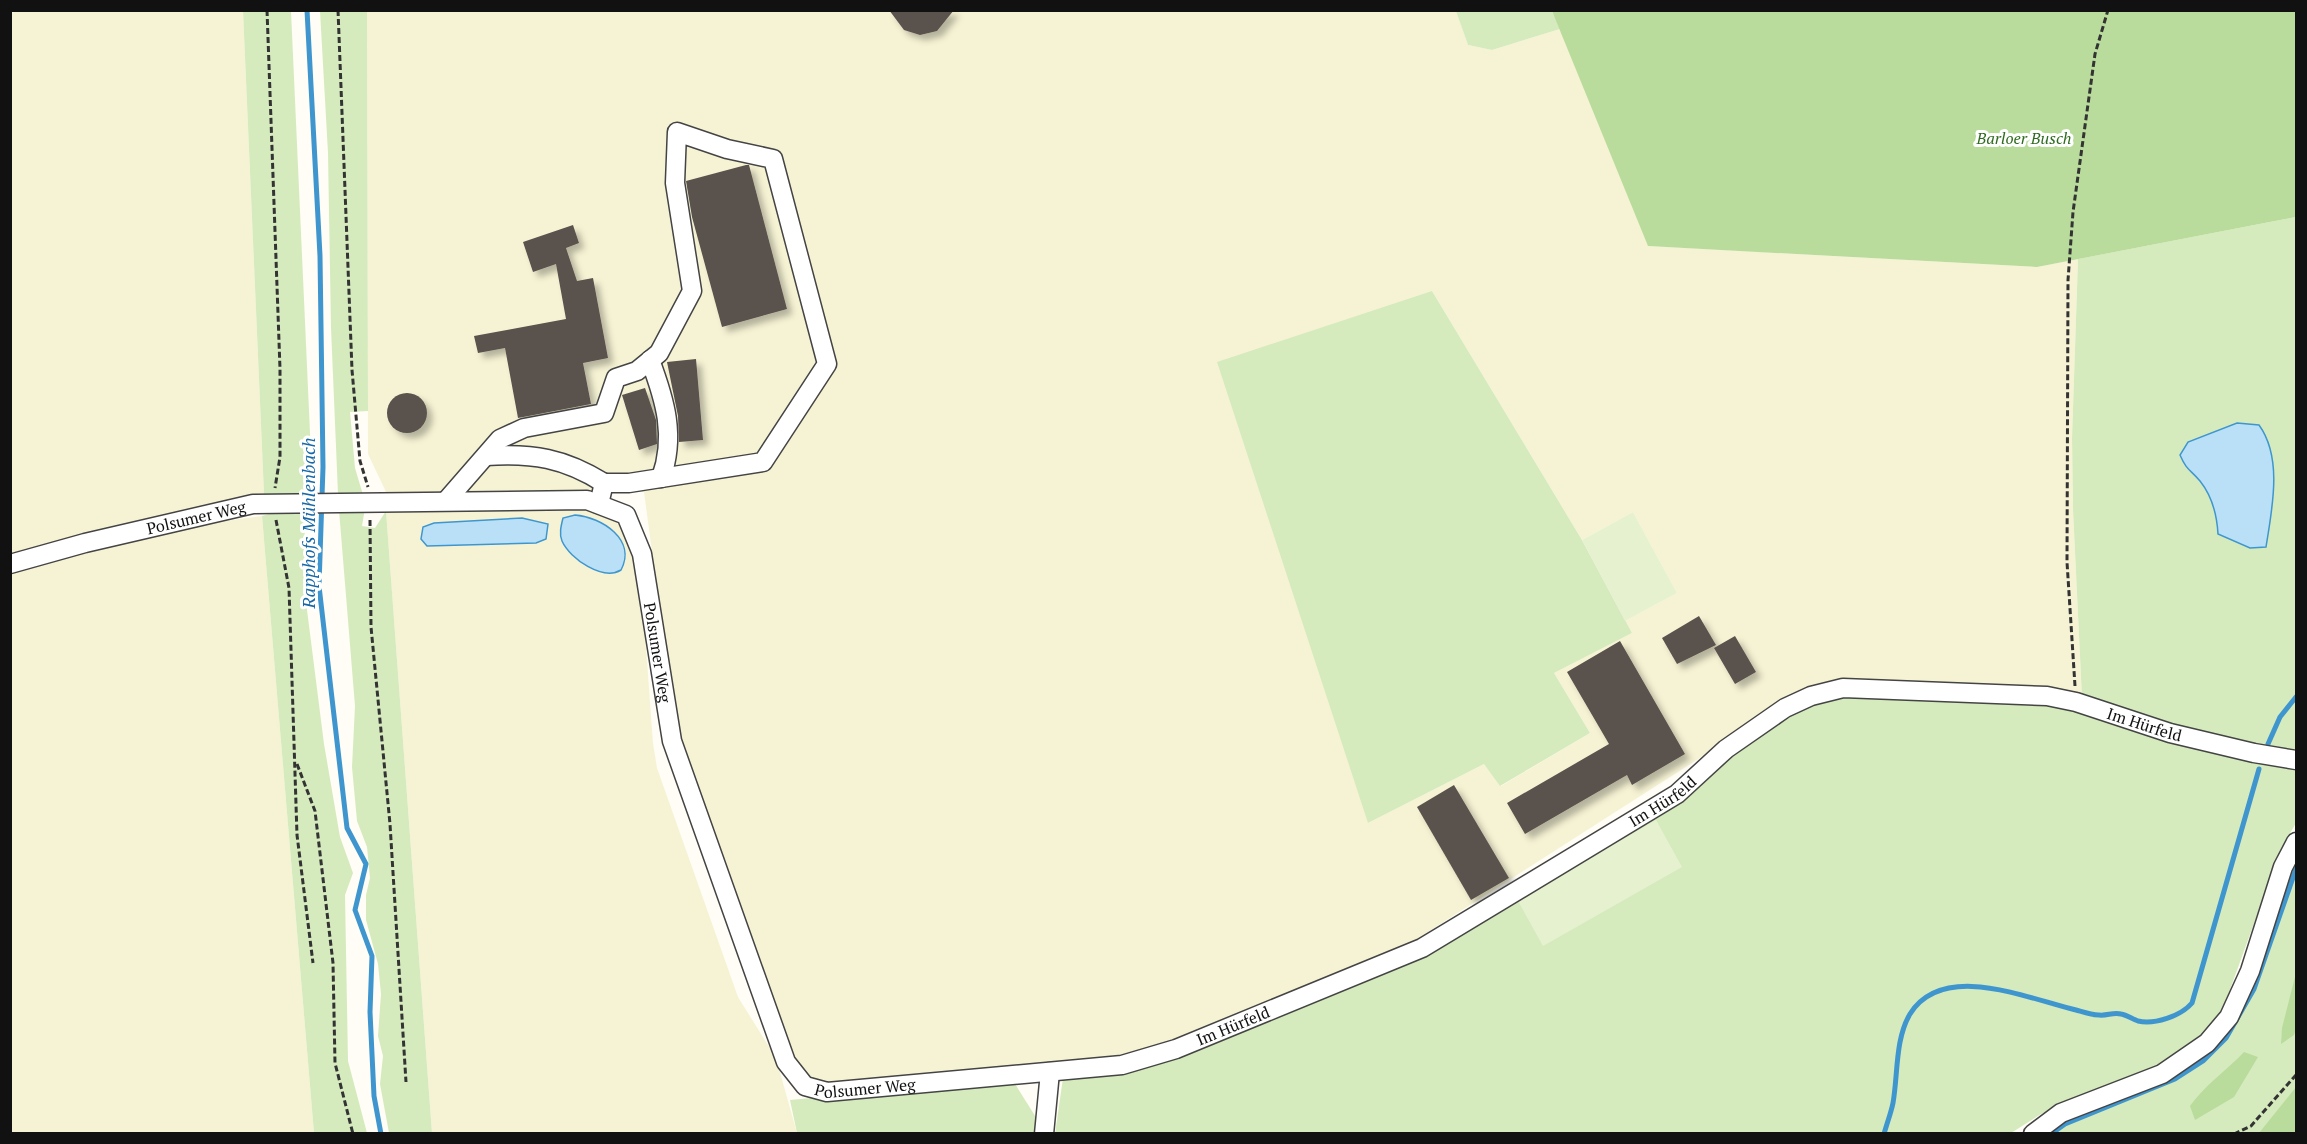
<svg xmlns="http://www.w3.org/2000/svg" width="2307" height="1144" viewBox="0 0 2307 1144" font-family="'PT Serif',serif">
<defs>
<filter id="shadow"><feDropShadow dx="5.5" dy="5.5" stdDeviation="3" flood-color="#0004"/></filter>
</defs>
<rect width="100%" height="100%" fill="#fffdf5"/>
<g fill="#f6f3d4" fill-rule="evenodd">
<polygon points="21,10 243,11 264,494 11,558 11,13"/>
<path d="M1456 10 1468 45 1492 50 1560 29 1649 246 2037 267 2078 259 2072 438 2073 510 2082 698 1781 706 1420 937 1413 946 1155 1050 1119 1061 836 1088 810 1082 793 1062 676 730 644 492 387 494 368 454 367 11ZM1432 291 1582 540 1633 512 1677 593 1625 621 1632 633 1554 673 1590 733 1501 786 1484 764 1368 823Z"/>
<polygon points="589,508 615,518 630,540 641,579 653,743 657,768 738,997 776,1058 797,1133 432,1133 386,511"/>
<polygon points="262,516 314,1133 11,1134 11,571 168,529"/>
</g>
<g fill="#d5ebbd">
<polygon points="243,11 291,11 311,455 306,494 264,494"/>
<polygon points="320,11 367,11 368,411 350,412 355,468 363,495 338,494 331,328 328,153"/>
<polygon points="1456,11 1552,11 1560,29 1492,50 1468,45"/>
<polygon points="2296,217 2296,756 2169,726 2082,698 2073,510 2072,438 2078,259"/>
<polygon points="1432,291 1582,540 1632,633 1554,673 1590,733 1500,786 1484,764 1368,823 1217,362"/>
<polygon points="365,508 362,526 375,528 386,511 432,1133 389,1133 380,1084 383,1056 378,1036 381,994 378,964 366,920 366,895 370,878 367,847 357,821 352,767 355,706 339,510"/>
<polygon points="283,510 304,510 307,610 324,744 340,837 353,873 345,895 348,1061 367,1133 314,1133 262,516"/>
<polygon points="1830,694 2042,700 2256,762 2296,770 2296,823 2281,849 2220,1017 2203,1041 2178,1058 2041,1114 2011,1133 1055,1134 1063,1078 1108,1072 1440,944 1753,733"/>
<polygon points="2296,855 2296,1133 2043,1134 2071,1115 2208,1052"/>
<polygon points="1012,1079 1037,1119 1036,1133 797,1133 790,1100"/>
</g>
<g fill="#b9dc9c">
<polygon points="1552,11 2296,11 2296,217 2037,267 1648,246"/>
<polygon points="2296,973 2296,1029 2294,1035 2281,1044 2282,1028"/>
<path d="M2244 1052 2258 1057 2234 1097 2195 1120 2190 1106C2204 1086 2227 1070 2244 1052Z"/>
<polygon points="2296,1087 2296,1133 2259,1133"/>
</g>
<g fill="#e6f2cf">
<polygon points="1633,512 1677,593 1625,621 1582,540"/>
<polygon points="1656,820 1682,867 1543,946 1517,899"/>
</g>
<g fill="#b9e0f7" stroke="#3f96cf" stroke-width="1.5">
<path d="M2237 423 2259 425C2283 458 2272 509 2266 547L2250 548 2218 534C2217 516 2212 496 2200 481 2190 469 2187 471 2180 455L2188 442Z"/>
<path d="M575 515C602 517 637 540 621 570 603 581 570 559 562 541 559 534 561 526 563 518Z"/>
<polygon points="522,518 548,524 546,539 536,543 427,546 421,539 423,527 434,523"/>
</g>
<g fill="none" stroke-linecap="round" stroke-linejoin="round">
<g stroke="#3f96cf" stroke-width="5">
<polyline points="307,10 320,256 323,467 319,586 347,828 366,864 355,910 372,956 370,1012 374,1096 381,1134"/>
<polyline points="2268,744 2280,717 2296,697"/>
<path d="M1884 1134C1887 1123 1891 1113 1893 1103 1898 1075 1895 1039 1910 1014 1944 960 2031 1000 2076 1010 2083 1012 2091 1015 2099 1015 2107 1016 2113 1012 2121 1014 2127 1015 2132 1019 2138 1021 2154 1025 2181 1016 2192 1003L2259 769"/>
<polyline points="2051,1134 2065,1124 2175,1079 2203,1061 2226,1038 2254,989 2296,869"/>
</g>
</g>
<g fill="#5a524d" filter="url(#shadow)">
<polygon points="889,10 954,10 937,31 920,35 904,30"/>
<polygon points="746,165 749,165 787,309 722,327 692,217 686,181"/>
<polygon points="573,225 579,243 566,248 577,281 593,278 608,358 583,363 591,404 518,418 505,348 478,353 474,336 566,319 556,264 533,272 523,242"/>
<polygon points="696,359 703,440 679,442 678,416 667,362"/>
<polygon points="645,388 656,420 657,444 639,450 622,395"/>
<circle cx="407" cy="413" r="20"/>
<polygon points="1699,616 1716,645 1677,664 1662,638"/>
<polygon points="1735,636 1756,672 1735,684 1714,648"/>
<polygon points="1620,641 1685,754 1632,785 1627,775 1525,834 1507,803 1609,744 1567,672"/>
<polygon points="1454,785 1509,878 1471,900 1417,807"/>
</g>
<g fill="none" stroke-linecap="round" stroke-linejoin="round">
<g stroke="#444" stroke-width="21">
<g id="minor">
<path d="M650 360C665 400 676 436 661 478"/>
<path d="M486 456C533 453 564 458 604 483"/>
<polyline points="446,501 500,439 524,428 604,413 616,378 637,371 659,353 692,291 675,183 677,132 727,149 773,159 827,364 763,462 629,483 604,483 599,504"/>
<path id="s1" d="M10 564 85 543 253 504 587 500 626 515 642 554 672 741 786 1062 805 1086 827 1092 1122 1065 1176 1049 1422 948 1677 794 1726 749 1785 708 1811 696 1843 688 2047 696 2076 702 2170 733 2254 753 2296 760"/>
<polyline points="1044,1134 1050,1072"/>
<polyline points="2033,1134 2061,1113 2162,1074 2207,1043 2229,1017 2250,971 2283,867 2296,842"/>
</g>
</g>
<g stroke="#333" stroke-width="3" stroke-dasharray="6 3" stroke-linecap="butt">
<polyline points="267,10 280,369 280,457 275,488"/>
<polyline points="338,10 352,370 360,461 368,487"/>
<polyline points="276,520 289,588 297,835 313,963"/>
<polyline points="370,520 371,627 390,824 406,1082"/>
<polyline points="2075,686 2067,562 2068,280 2073,212 2095,54 2108,10"/>
<polyline points="297,764 315,811 333,963 335,1063 353,1134"/>
<polyline points="2234,1134 2251,1126 2296,1075"/>
</g>
<use href="#minor" stroke="#fff" stroke-width="18"/>
</g>
<g text-anchor="middle" dominant-baseline="central" stroke-width="6" stroke-linejoin="round" paint-order="stroke">
<g font-size="16" font-style="italic" fill="#2f6b1f" stroke="#fff">
<text x="2024" y="138">Barloer Busch</text>
</g>
<g font-size="16" fill="#111" stroke="#fff">
<text stroke="none"><textPath href="#s1" startOffset="192">Polsumer Weg</textPath></text>
<text stroke="none"><textPath href="#s1" startOffset="768">Polsumer Weg</textPath></text>
<text stroke="none"><textPath href="#s1" startOffset="2674">Im Hürfeld</textPath></text>
<text stroke="none"><textPath href="#s1" startOffset="2152">Im Hürfeld</textPath></text>
<text stroke="none"><textPath href="#s1" startOffset="1666">Im Hürfeld</textPath></text>
<text stroke="none"><textPath href="#s1" startOffset="1290">Polsumer Weg</textPath></text>
</g>
<g font-size="18" font-style="italic" fill="#1768a6" stroke="#fff">
<text transform="translate(308 523) rotate(-90)">Rapphofs Mühlenbach</text>
</g>
</g>
<rect width="2307" height="1144" fill="none" stroke="#111111" stroke-width="24"/>
</svg>
